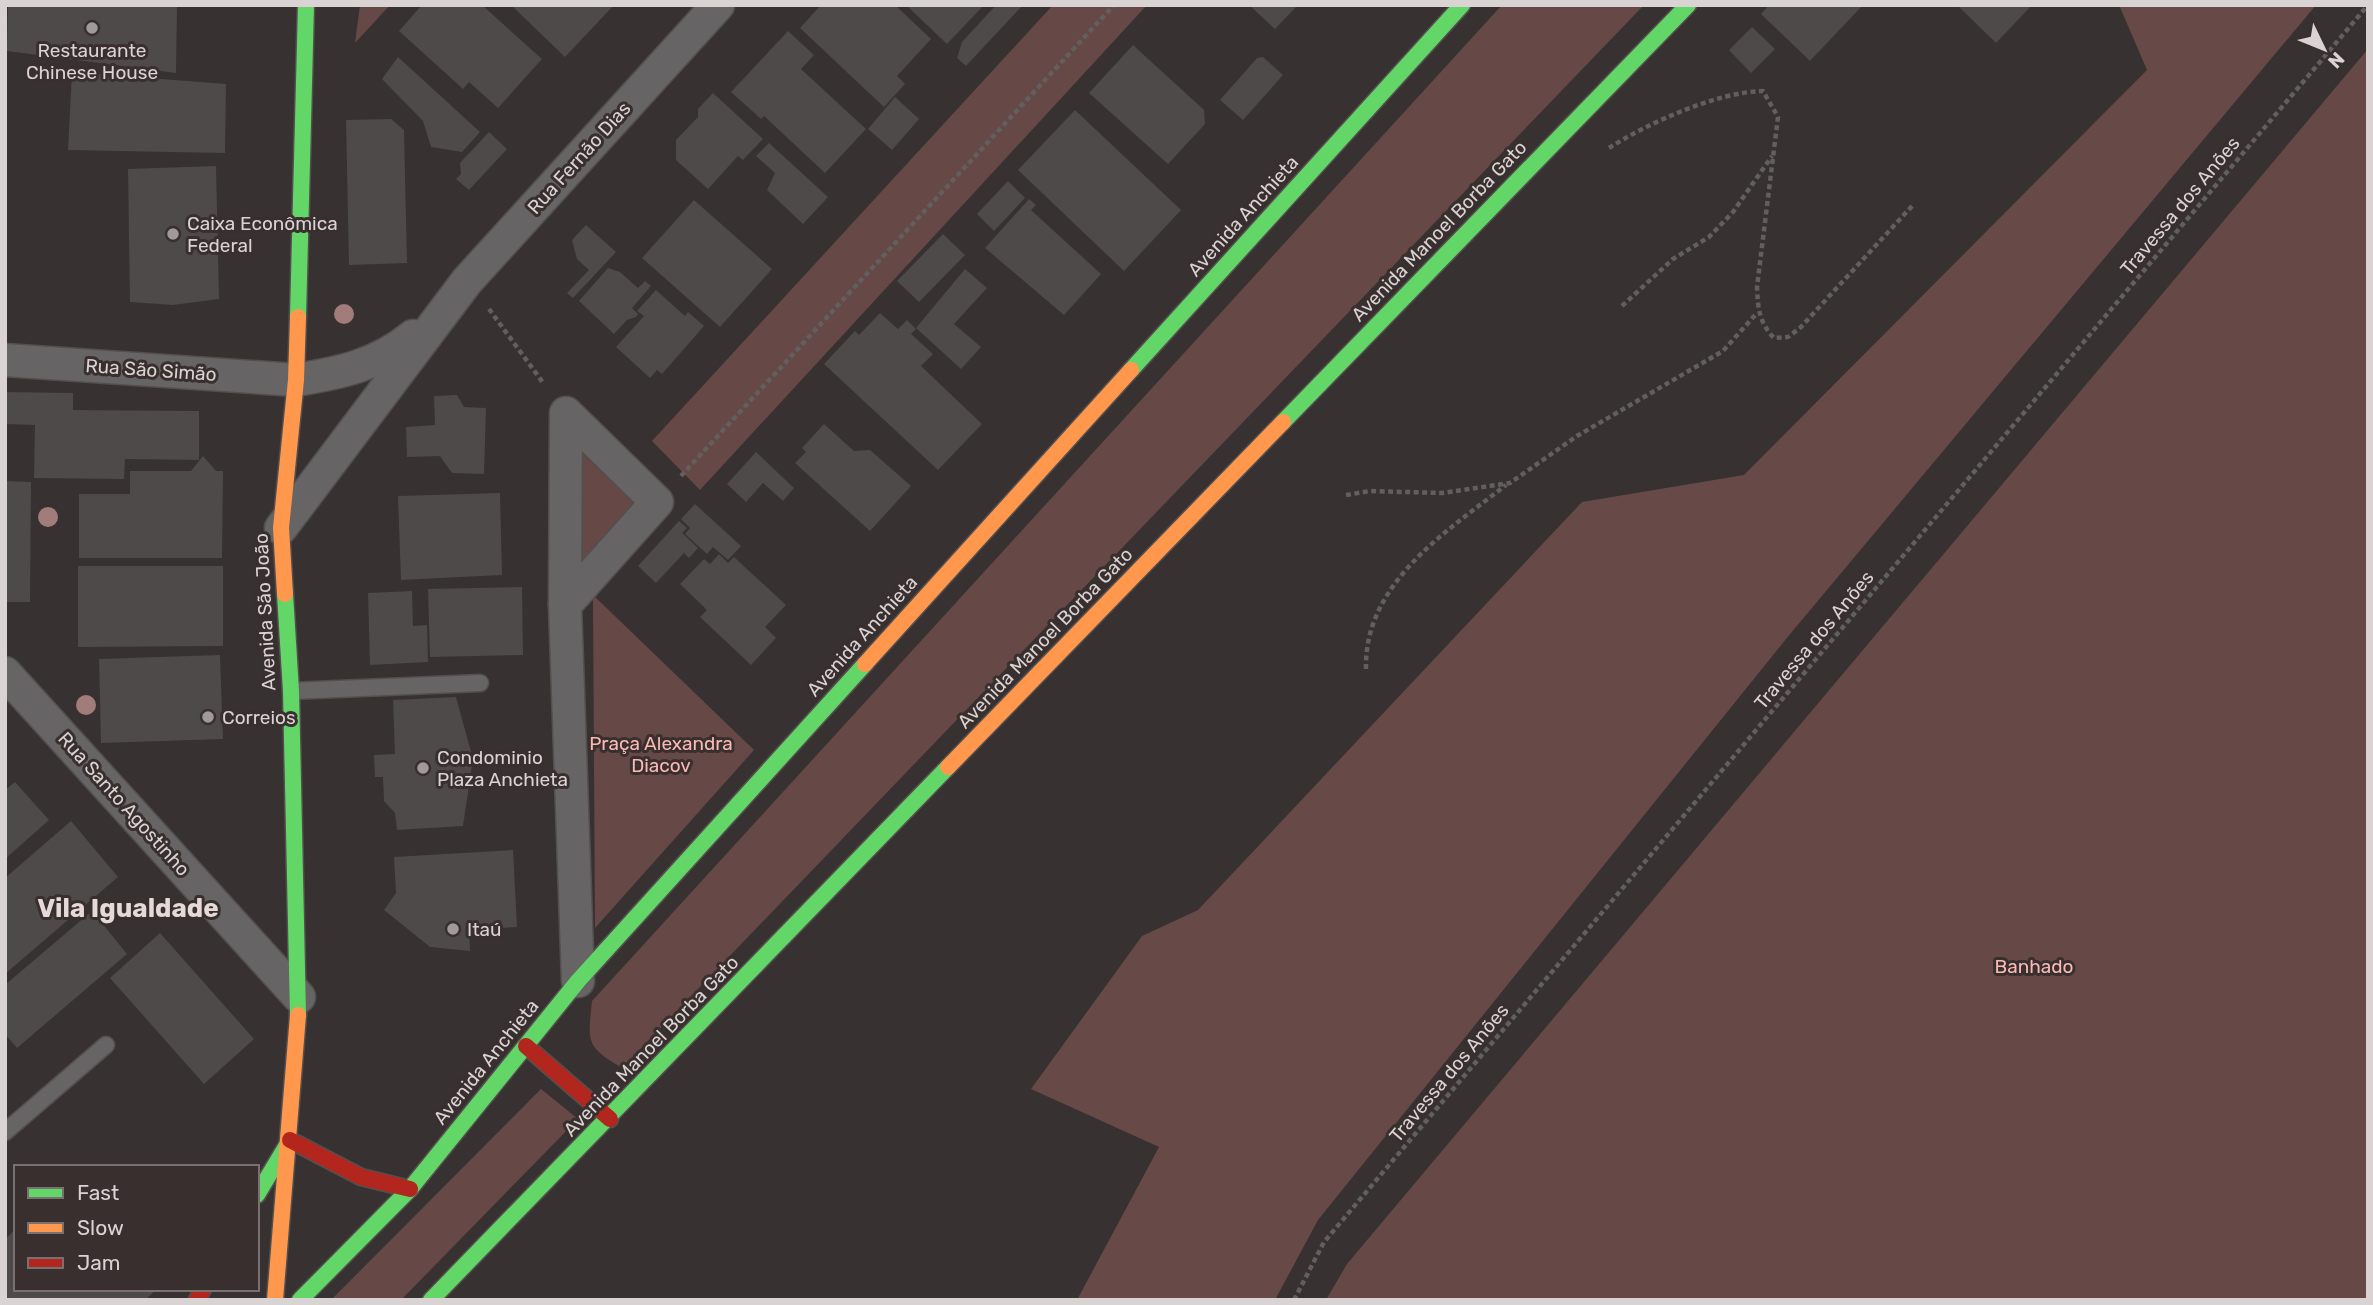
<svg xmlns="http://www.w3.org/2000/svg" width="2373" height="1305" viewBox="0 0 2373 1305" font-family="Rubik,sans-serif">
<rect width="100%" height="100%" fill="#373131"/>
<g fill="#664947">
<polygon points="360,5 390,5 355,43"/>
<polygon points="1053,5 1147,5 700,490 652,441"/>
<path d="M1502 5H1644L622 1068C585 1046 588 1042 592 1001Z"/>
<polygon points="2368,49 2368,1300 1326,1300 1347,1264"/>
<polygon points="583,454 636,504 582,561"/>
<polygon points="593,595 754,750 595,928"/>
<polygon points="541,1089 578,1119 401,1300 331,1300"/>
</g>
<polygon fill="#674947" points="2119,5 2316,5 1786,639 1318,1220 1275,1300 1077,1300 1159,1147 1031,1089 1142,936 1198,910 1582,502 1744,475 2147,70"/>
<g fill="#4d4a49">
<polygon points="8,5 177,5 176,73 7,51"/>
<polygon points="422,5 482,5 542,59 498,108 469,82 463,89 399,31"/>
<polygon points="511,5 614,5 565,57"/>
<polygon points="821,5 895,5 931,39 897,76 905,84 884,107 800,28"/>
<polygon points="906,5 984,5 947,44"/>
<polygon points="996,5 1023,5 966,66 957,58 962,42"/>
<polygon points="1249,5 1298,5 1275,29"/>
<polygon points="1769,5 1863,5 1810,61 1761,14"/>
<polygon points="1957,5 2032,5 1996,43"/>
<polygon points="1752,27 1775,49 1751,73 1729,50"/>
<polygon points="788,31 814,55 801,69 866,129 825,173 764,116 761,119 731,92"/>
<polygon points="1133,45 1204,110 1205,124 1168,164 1089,93"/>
<polygon points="398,57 480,132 462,152 431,147 423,121 382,79"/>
<polygon points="1263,57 1283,75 1243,120 1220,100 1257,58"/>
<polygon points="72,72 226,84 225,153 68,150"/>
<polygon points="713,93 763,139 743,160 738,156 708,189 676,160 676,140 698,117 698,109"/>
<polygon points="895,97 919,119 892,150 868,129"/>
<polygon points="1075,110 1181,210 1124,271 1018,170"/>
<polygon points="391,119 404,130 407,263 349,265 346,120"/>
<polygon points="489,132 507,149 469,190 456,179 461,174 460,163"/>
<polygon points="769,143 828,197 803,224 767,190 775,173 756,156"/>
<polygon points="216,166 219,299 173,305 130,302 128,169"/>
<polygon points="1008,181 1025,198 994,231 977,214"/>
<polygon points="1029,199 1036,205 1031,210 1101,274 1064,315 985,248"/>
<polygon points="694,200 772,269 720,327 642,258"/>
<polygon points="586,225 616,252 573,298 567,293 589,270 577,259 572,240"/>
<polygon points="943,234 965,255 919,302 897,281"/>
<polygon points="608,268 620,272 638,288 645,281 651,286 632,308 638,314 636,317 627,320 614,334 579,301"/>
<polygon points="965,269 987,288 954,324 981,347 961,369 916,328"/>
<polygon points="656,290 685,316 688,312 704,326 662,374 657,370 650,378 616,347 644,316 637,311"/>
<polygon points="880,313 898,329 907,320 916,329 911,334 933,354 921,366 982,424 938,470 824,364 855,331 859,335"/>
<polygon points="5,392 73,393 73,410 199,411 199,460 125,459 124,479 34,478 35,425 5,424"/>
<polygon points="457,395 464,407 486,408 484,474 452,473 440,456 407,457 406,427 435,425 434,396"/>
<polygon points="824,424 854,451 870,450 911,486 870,531 795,463 806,452 802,448"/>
<polygon points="756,452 794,488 783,501 763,483 746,502 727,484"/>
<polygon points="203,456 216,471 223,471 222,558 79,558 79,494 130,494 130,471 191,471"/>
<polygon points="5,481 31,482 30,602 5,602"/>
<polygon points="500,493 502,575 401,580 398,496"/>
<polygon points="695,504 741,546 728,560 713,547 707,554 685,534 690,528 681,519"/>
<polygon points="679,521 687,528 682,533 698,548 689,558 684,553 656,583 638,566"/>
<polygon points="719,554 728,563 734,557 786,605 765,627 776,638 751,665 700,617 707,610 680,584 704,559 710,564"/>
<polygon points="78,566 223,566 223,646 78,647"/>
<polygon points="522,587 523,655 430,657 428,589"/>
<polygon points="412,591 413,626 427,625 428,662 370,665 368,593"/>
<polygon points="220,655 223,739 101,743 99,659"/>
<polygon points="456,697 473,759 463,826 397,830 395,813 384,801 383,777 375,777 374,755 395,754 393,700"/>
<polygon points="15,782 49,820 5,859 5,790"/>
<polygon points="71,821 118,877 5,974 5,878"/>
<polygon points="513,850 517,927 469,930 470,951 430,947 384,910 396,893 394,857"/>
<polygon points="92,911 127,954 17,1048 5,1034 5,985"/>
<polygon points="160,933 254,1039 204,1084 110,978"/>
<polygon points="16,1229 16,1289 157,1289 145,1300 5,1300 5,1239"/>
</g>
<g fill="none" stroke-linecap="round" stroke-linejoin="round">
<g stroke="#544f4f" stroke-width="19">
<g id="lane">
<polyline points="291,691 480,683"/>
<polyline points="5,1132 106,1045"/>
</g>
</g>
<g stroke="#544f4f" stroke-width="35">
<g id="street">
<path d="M5 360 296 380C340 373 378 365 413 336"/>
<polygon points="566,413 657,502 565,605"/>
<polyline points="281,528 467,281 718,5"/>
<polyline points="565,605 578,981"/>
<polyline points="5,673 299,997"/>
</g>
</g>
<g stroke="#544f4f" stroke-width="19">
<g id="fast">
<polyline points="298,317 306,5"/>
<polyline points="1131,370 1462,5"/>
<polyline points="1283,422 1688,5"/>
<polyline points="285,594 291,691 298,1015"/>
<polyline points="257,1195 290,1140"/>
<polyline points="300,1300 410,1189 578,981 865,664"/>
<polyline points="431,1300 948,767"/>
</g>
</g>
<g stroke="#544f4f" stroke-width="19">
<g id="slow">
<polyline points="285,594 281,528 296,380 298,317"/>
<polyline points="865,664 1131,370"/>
<polyline points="948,767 1283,422"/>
<polyline points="275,1300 298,1015"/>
</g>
</g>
<g stroke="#544f4f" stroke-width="19">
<g id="jam">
<polyline points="526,1046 610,1119"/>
<polyline points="290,1140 361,1177 410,1189"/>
<polyline points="197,1300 203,1289"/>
</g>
</g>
<g stroke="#625f5f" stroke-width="4.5" stroke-dasharray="5 3.5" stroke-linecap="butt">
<path d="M1609 148C1648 123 1717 92 1763 91L1778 117 1757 287C1758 309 1759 322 1774 338L1788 337 1800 328 1913 205"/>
<polyline points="1622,306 1673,259 1709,237 1733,212 1772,156"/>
<polyline points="489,309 544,384"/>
<polyline points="681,476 1114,5"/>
<polyline points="1346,495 1370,491 1442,493 1510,483 1577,436 1723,351 1757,313"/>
<path d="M1366 669C1364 583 1446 532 1506 485"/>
<polyline points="1294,1300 1324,1242 2368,5"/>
</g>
<use href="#lane" stroke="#666464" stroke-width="16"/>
<use href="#street" stroke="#666464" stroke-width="32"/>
<use href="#fast" stroke="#63d668" stroke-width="16"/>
<use href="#slow" stroke="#ff974d" stroke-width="16"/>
<use href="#jam" stroke="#b3261e" stroke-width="16"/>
</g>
<g fill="#a27c7a">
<circle cx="344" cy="314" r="10"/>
<circle cx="48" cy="517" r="10"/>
<circle cx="86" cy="705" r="10"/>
</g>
<g fill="#a19a9a" stroke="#392f2f" stroke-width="2.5">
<circle cx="92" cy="28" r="7"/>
<circle cx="173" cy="234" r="7"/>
<circle cx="208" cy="717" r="7"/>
<circle cx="423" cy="768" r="7"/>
<circle cx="453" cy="929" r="7"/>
</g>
<g text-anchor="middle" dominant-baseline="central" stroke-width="6" stroke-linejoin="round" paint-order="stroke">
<g font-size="19" fill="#dad3d3" stroke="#392f2f" text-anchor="start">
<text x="92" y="50" text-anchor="middle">Restaurante<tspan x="92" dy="22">Chinese House</tspan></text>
<text x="187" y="223">Caixa Econômica<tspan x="187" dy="22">Federal</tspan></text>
<text x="222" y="717">Correios</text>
<text x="437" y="757">Condominio<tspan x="437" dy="22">Plaza Anchieta</tspan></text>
<text x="467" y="929">Itaú</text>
</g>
<g font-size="19" fill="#dad3d3" stroke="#392f2f">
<text transform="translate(579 158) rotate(-48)">Rua Fernão Dias</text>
<text transform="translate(2180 206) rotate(-50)">Travessa dos Anões</text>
<text transform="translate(1243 216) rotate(-48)">Avenida Anchieta</text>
<text transform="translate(1439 231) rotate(-46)">Avenida Manoel Borba Gato</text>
<text transform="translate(151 370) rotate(4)">Rua São Simão</text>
<text transform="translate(265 612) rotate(-93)">Avenida São João</text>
<text transform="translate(862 636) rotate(-48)">Avenida Anchieta</text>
<text transform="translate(1045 638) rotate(-46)">Avenida Manoel Borba Gato</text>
<text transform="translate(1814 640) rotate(-50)">Travessa dos Anões</text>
<text transform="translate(124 804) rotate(48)">Rua Santo Agostinho</text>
<text transform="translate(651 1046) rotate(-46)">Avenida Manoel Borba Gato</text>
<text transform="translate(486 1062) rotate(-51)">Avenida Anchieta</text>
<text transform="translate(1449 1073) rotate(-50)">Travessa dos Anões</text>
</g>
<g font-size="19" fill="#fab9b5" stroke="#392f2f">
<text x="661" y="743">Praça Alexandra<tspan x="661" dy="22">Diacov</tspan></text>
<text x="2034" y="966">Banhado</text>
</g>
<g font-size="26" font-weight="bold" fill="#e6dad9" stroke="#392f2f">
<text x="128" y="908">Vila Igualdade</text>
</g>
</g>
<rect width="2373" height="1305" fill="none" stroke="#dad3d3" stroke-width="14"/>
<rect x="14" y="1165" width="245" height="126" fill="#392f2f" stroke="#797171" stroke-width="2"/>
<rect x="28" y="1188" width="35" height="10" fill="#63d668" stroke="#797171" stroke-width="2"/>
<text x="77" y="1200" font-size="21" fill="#dad3d3">Fast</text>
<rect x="28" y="1223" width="35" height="10" fill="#ff974d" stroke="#797171" stroke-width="2"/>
<text x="77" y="1235" font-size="21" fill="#dad3d3">Slow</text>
<rect x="28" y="1258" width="35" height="10" fill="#b3261e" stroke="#797171" stroke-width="2"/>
<text x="77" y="1270" font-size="21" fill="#dad3d3">Jam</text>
<g transform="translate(2324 49) rotate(133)" stroke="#392f2f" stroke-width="5" paint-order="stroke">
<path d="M0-5L12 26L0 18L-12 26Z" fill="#dad3d3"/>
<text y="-10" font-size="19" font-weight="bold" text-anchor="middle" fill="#dad3d3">N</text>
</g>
</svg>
